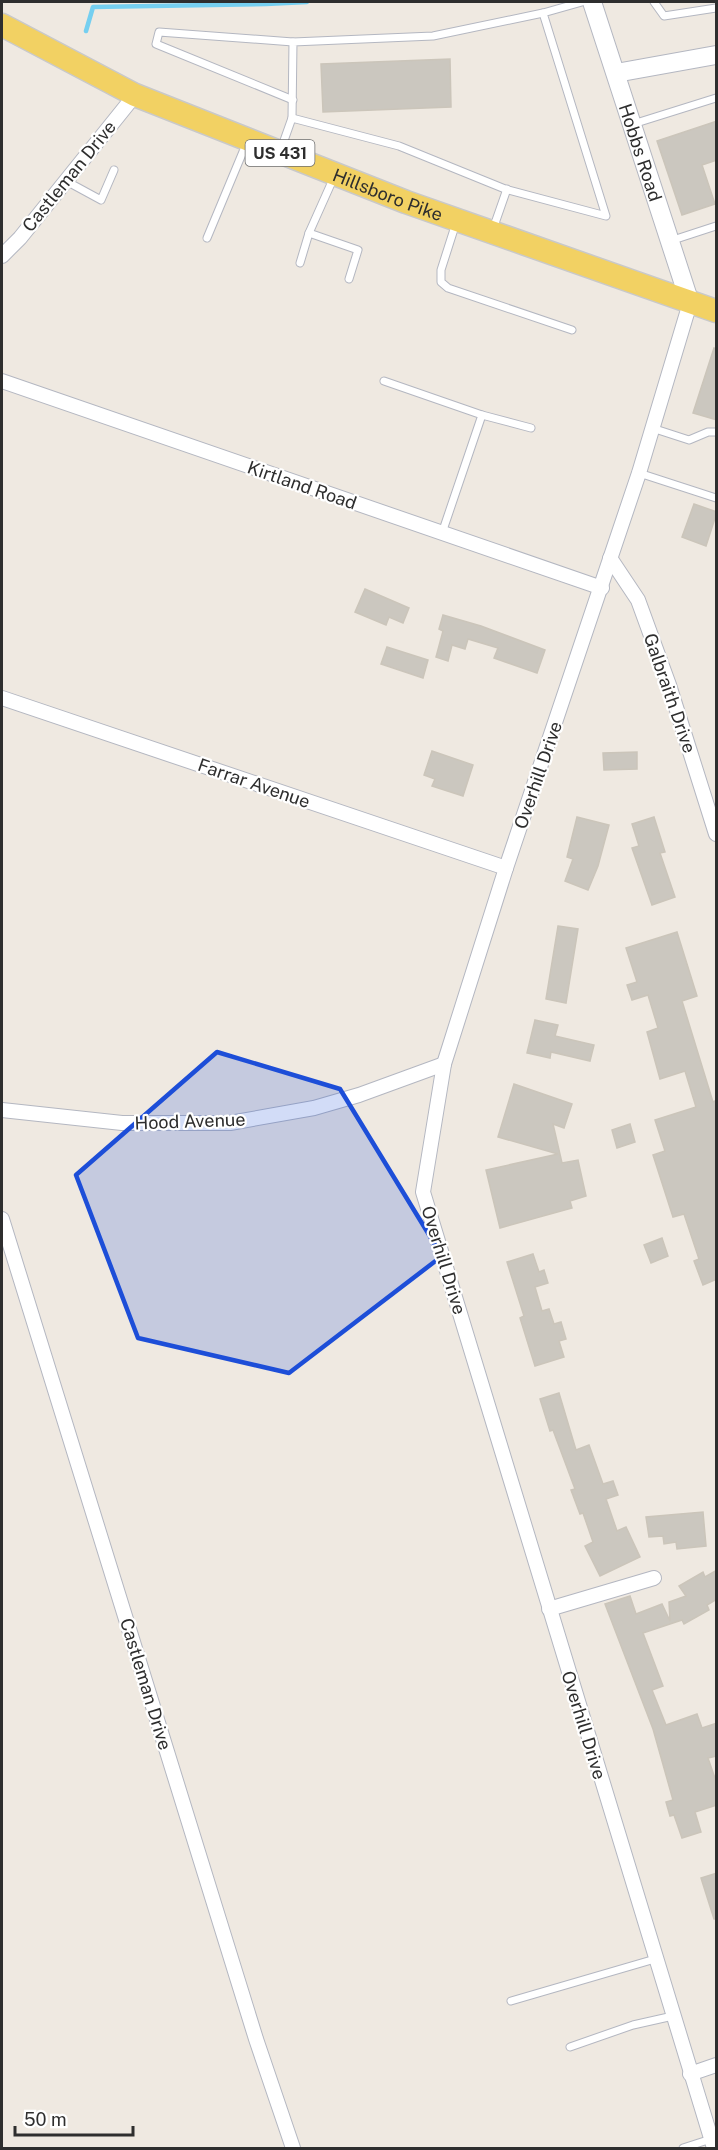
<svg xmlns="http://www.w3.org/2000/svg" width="718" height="2150" viewBox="0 0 718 2150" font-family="'Public Sans',sans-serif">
<rect width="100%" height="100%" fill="#efe9e1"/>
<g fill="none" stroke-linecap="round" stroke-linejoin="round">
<polyline stroke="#75cff0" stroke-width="4.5" points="86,31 93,7 266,4 307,2"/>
</g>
<g fill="#cbc7bf" stroke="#cbc5ba" stroke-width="1.5">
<polygon points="450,59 451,107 323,112 321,64"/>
<polygon points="717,121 717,160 702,165 715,204 682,215 657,141"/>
<polygon points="714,348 717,349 717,420 693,413"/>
<polygon points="694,504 717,512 706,546 682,537"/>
<polygon points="365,589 409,608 403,623 389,617 386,625 355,612"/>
<polygon points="443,615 481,626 545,650 537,673 494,658 498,648 468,639 465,649 452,645 448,661 436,657 443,631 439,629"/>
<polygon points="387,647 428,660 423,678 381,664"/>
<polygon points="432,751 473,765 463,796 432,786 435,779 424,775"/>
<polygon points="637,752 637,769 604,770 603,753"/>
<polygon points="577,817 609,825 598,866 588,890 565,881 573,859 567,857"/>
<polygon points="654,817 665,852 660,853 675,897 652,905 632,848 639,846 632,824"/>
<polygon points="558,926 578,929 566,1003 546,999"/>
<polygon points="677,932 697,996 682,1001 713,1102 717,1100 717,1279 703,1285 694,1261 699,1259 684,1214 673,1217 653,1155 665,1151 655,1120 696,1107 685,1071 660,1079 647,1032 658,1028 648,995 632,1000 627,985 637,982 626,948"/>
<polygon points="535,1020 558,1025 555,1036 594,1045 590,1061 551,1052 550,1058 527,1053"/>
<polygon points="514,1084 572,1104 564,1128 553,1124 562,1163 578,1160 586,1196 570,1201 572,1208 500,1228 486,1170 558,1154 498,1137"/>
<polygon points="630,1124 635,1142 617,1148 612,1130"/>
<polygon points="662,1238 668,1256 651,1263 644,1245"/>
<polygon points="533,1254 539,1272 544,1270 548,1283 535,1287 542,1311 549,1309 554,1324 561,1322 566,1339 559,1341 564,1357 535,1366 520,1318 524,1316 507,1262"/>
<polygon points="559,1393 576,1450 589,1445 603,1484 613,1481 618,1495 606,1499 617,1531 626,1527 640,1557 600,1576 585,1546 593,1542 583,1513 580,1514 571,1490 575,1489 553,1430 550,1431 540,1399"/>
<polygon points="703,1512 706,1546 677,1549 676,1542 664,1544 663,1536 649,1537 646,1517"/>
<polygon points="717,1570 717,1599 707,1605 709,1610 684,1624 682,1620 643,1633 663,1686 652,1690 666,1725 697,1714 702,1728 717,1723 717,1756 708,1758 717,1784 717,1805 695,1812 701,1832 682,1838 674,1815 670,1816 666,1802 673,1800 653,1729 605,1604 630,1596 636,1614 662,1604 670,1621 669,1602 686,1596 679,1586 703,1572 705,1577"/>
<polygon points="717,1873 717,1919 714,1919 701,1878"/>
</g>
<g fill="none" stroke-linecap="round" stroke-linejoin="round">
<g stroke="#b4b7c1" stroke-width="9">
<g id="service">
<polyline points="654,2 664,16 716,8"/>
<polyline points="293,100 156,44 159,32 293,42"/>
<polyline points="292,118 293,42 433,36 543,13"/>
<polyline points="633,124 716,98"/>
<polyline points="281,149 292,118 399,146 505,189 606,216 543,13 582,2"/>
<polyline points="66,181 101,200 114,170"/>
<polyline points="456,223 441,270 441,282 448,288 572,330"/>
<polyline points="493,229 507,189"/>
<polyline points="309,233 358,250 349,279"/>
<polyline points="207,238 247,142"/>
<polyline points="670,241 716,226"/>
<polyline points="300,263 309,233 334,177"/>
<polyline points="384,381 482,415 442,533"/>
<polyline points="482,415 531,428"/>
<polyline points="652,428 689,440 708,432 716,432"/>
<polyline points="639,473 716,498"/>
<polyline points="511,2001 655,1959"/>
<polyline points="570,2047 633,2025 673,2016"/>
<polyline points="683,2148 711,2139"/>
</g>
</g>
<g stroke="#b4b7c1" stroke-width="16">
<g id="minor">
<polyline points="2,256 20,238 135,95"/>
<polyline points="690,303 639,473 506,868 444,1064 423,1192 714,2148"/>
<polyline points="2,381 602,588"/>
<polyline points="610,558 638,600 669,685 716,834"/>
<polyline points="2,698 506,868"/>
<polyline points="2,1110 122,1123 230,1123 314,1108 359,1095 444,1064"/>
<polyline points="2,1219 256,2039 293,2148"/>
<polyline points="549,1609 654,1578"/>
<polyline points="690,2074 716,2065"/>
</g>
</g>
<g stroke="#b4b7c1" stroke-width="20">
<g id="tertiary">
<path id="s1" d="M592 2 690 303"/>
<polyline points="616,73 716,55"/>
</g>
</g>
<g stroke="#c9c9c9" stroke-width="25">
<g id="primary">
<path id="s2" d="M2 25 135 95 406 202 716 311"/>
</g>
</g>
<use href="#service" stroke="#fff" stroke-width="7"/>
<use href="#minor" stroke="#fff" stroke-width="14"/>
<use href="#tertiary" stroke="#fff" stroke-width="18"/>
<use href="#primary" stroke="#f2d163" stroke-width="22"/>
</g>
<path fill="#1d4ed8" fill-opacity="0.2" stroke="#1d4ed8" stroke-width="4.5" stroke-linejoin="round" d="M217 1052 340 1089 442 1256 289 1373 138 1338 76 1175Z"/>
<g text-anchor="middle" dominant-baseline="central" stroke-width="4.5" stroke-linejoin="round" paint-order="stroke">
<rect fill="#fff" stroke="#6d6d6d" stroke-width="1.5" x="245.5" y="140" width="69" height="26" rx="4.5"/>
<g font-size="16" font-weight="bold" fill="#2e2e2e">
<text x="280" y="153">US 431</text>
</g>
<g font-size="18" fill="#2e2e2e" stroke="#fff">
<text stroke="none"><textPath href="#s1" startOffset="158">Hobbs Road</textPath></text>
<text transform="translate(69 176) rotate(-51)">Castleman Drive</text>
<text stroke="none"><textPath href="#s2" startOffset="422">Hillsboro Pike</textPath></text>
<text transform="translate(302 485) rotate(19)">Kirtland Road</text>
<text transform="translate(670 693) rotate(71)">Galbraith Drive</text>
<text transform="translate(538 775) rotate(-71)">Overhill Drive</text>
<text transform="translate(254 783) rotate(19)">Farrar Avenue</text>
<text transform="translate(190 1121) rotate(-2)">Hood Avenue</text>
<text transform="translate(444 1260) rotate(73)">Overhill Drive</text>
<text transform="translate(146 1684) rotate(73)">Castleman Drive</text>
<text transform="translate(584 1725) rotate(73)">Overhill Drive</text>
</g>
</g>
<rect width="718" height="2150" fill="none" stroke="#2e2e2e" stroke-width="6"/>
<path d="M15 2126v9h118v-9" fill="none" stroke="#2e2e2e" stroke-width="3"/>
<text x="24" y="2126" font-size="18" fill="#2e2e2e" stroke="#ffffff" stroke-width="4.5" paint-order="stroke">50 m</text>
</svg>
